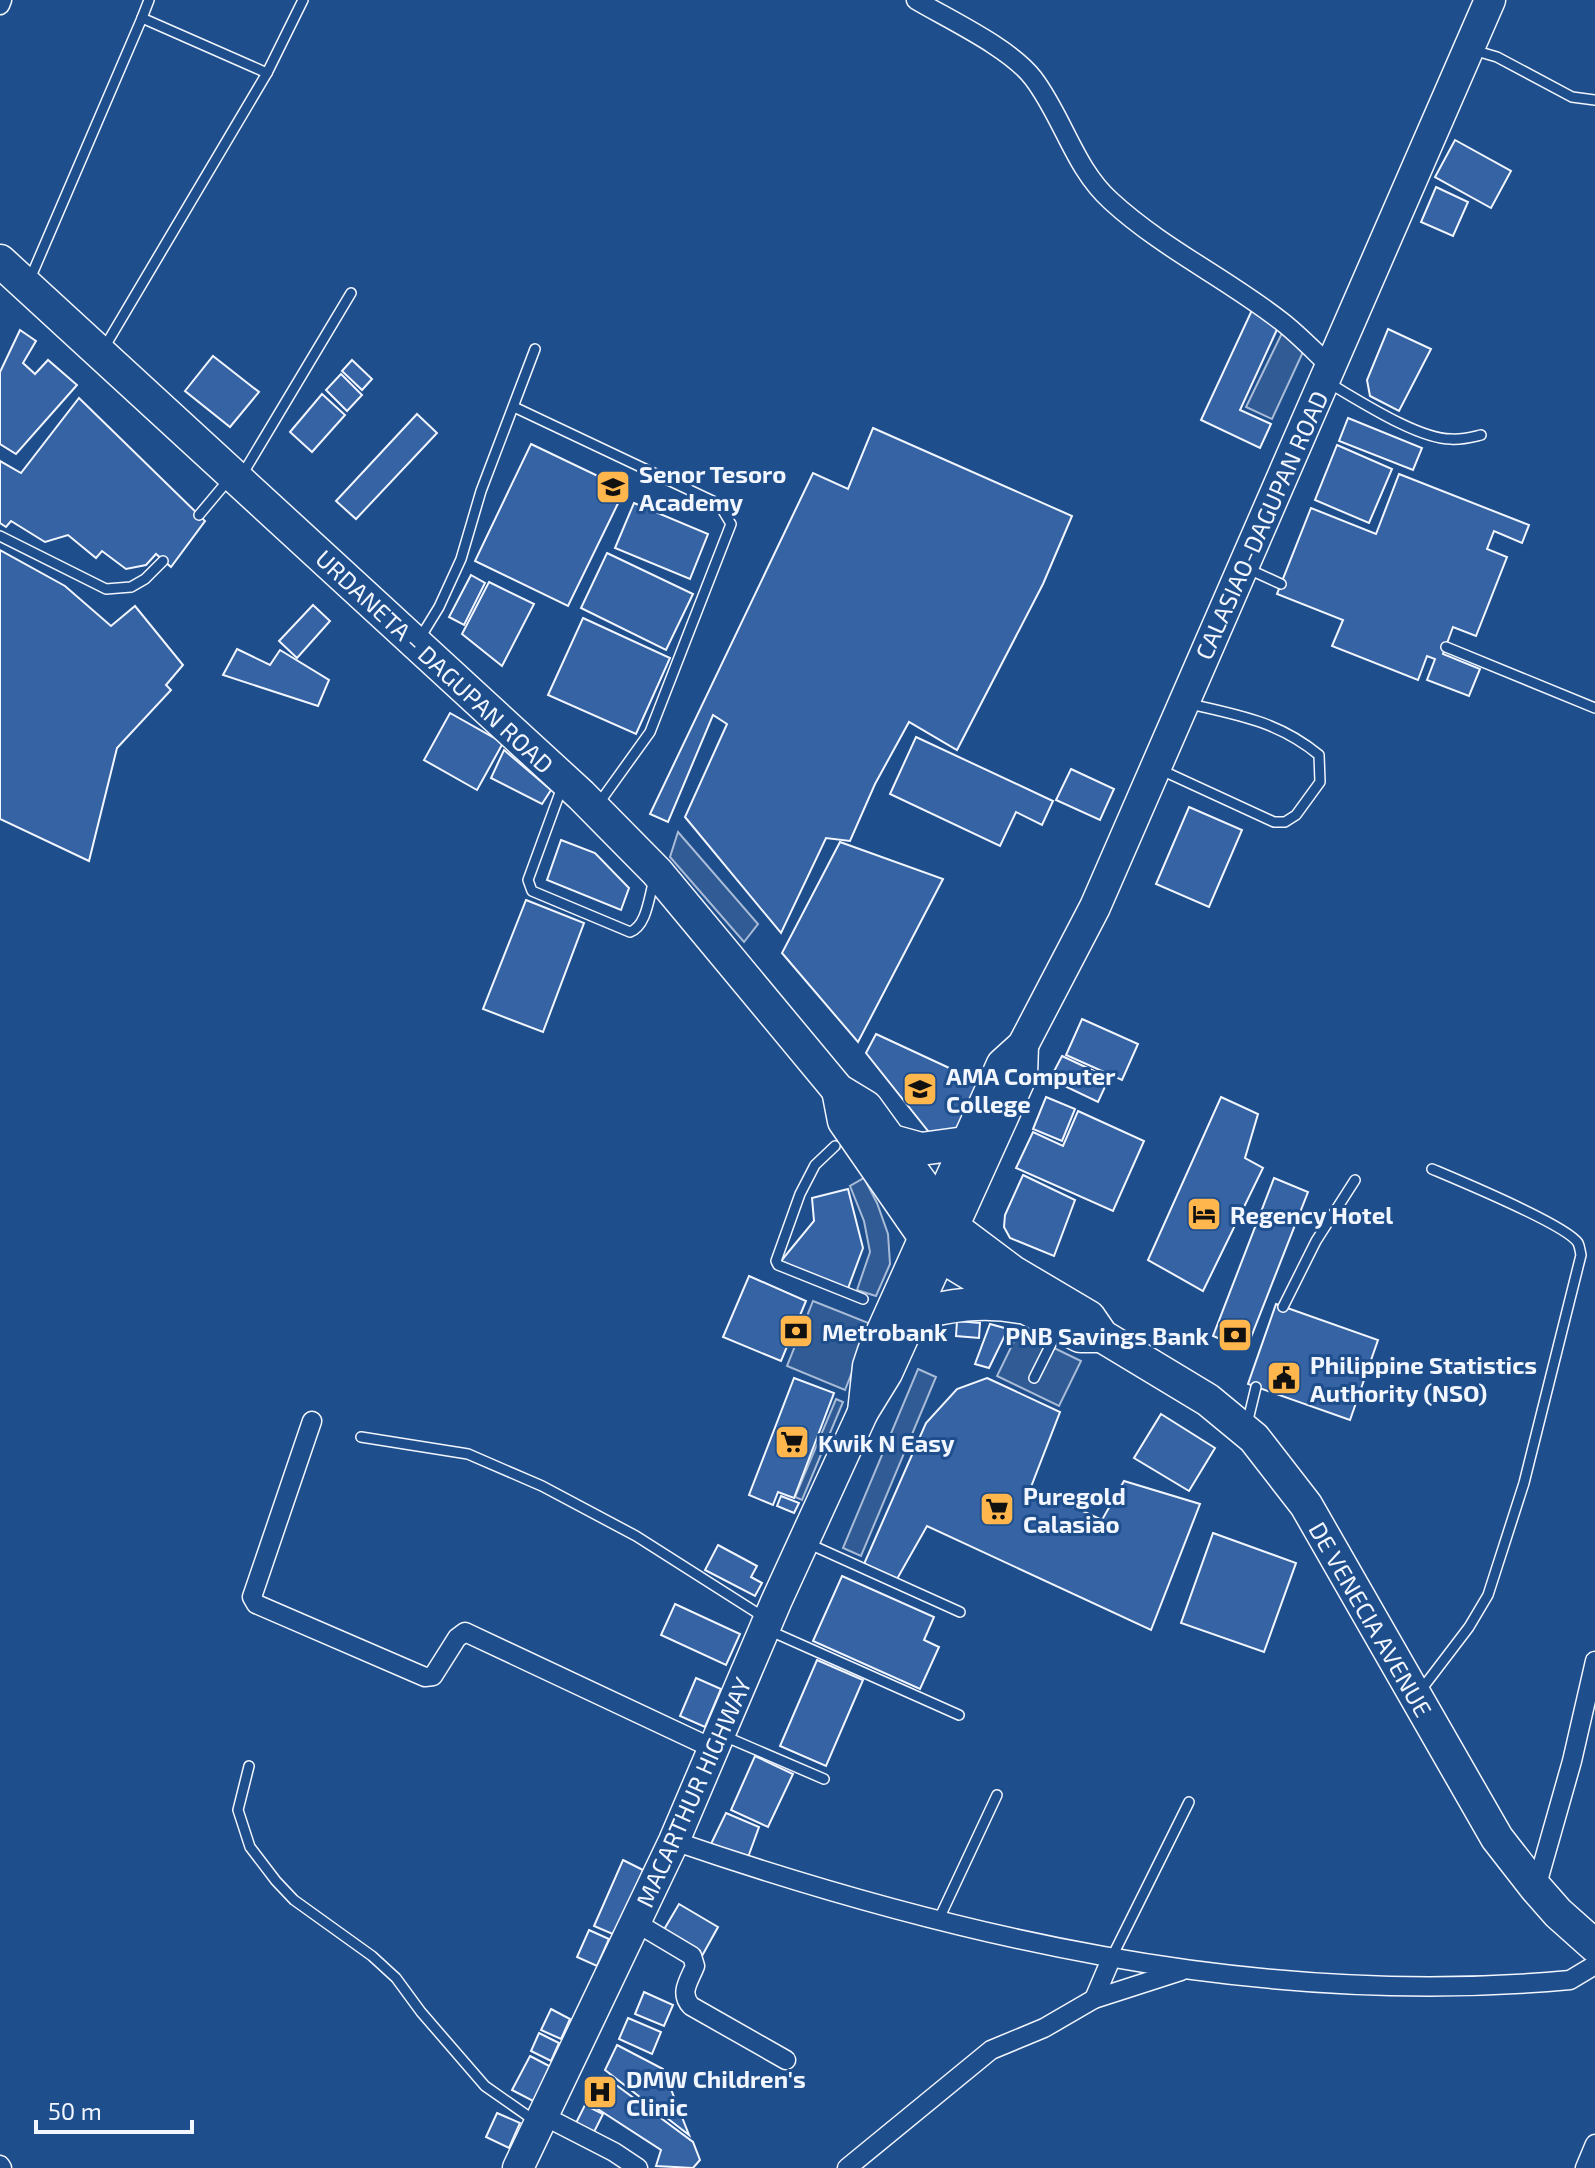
<svg xmlns="http://www.w3.org/2000/svg" width="1595" height="2168" viewBox="0 0 1595 2168" font-family="'Exo 2',sans-serif">
<rect width="100%" height="100%" fill="#1f4e8c"/>
<g fill="#305b95" stroke="#a8bbd7" stroke-width="2">
<polygon points="1283,331 1303,352 1272,419 1246,407"/>
<polygon points="678,832 758,924 744,942 670,857"/>
<polygon points="864,1178 877,1203 888,1234 890,1264 876,1296 857,1290 870,1252 864,1221 850,1186"/>
<polygon points="813,1301 871,1324 845,1390 787,1366"/>
<polygon points="1019,1331 1081,1361 1059,1406 997,1376"/>
<polygon points="918,1369 936,1377 861,1556 843,1548"/>
<polygon points="836,1399 843,1402 802,1500 795,1497"/>
</g>
<g fill="#3563a3" stroke="#f2f6ff" stroke-width="2">
<polygon points="1455,140 1511,171 1491,208 1435,177"/>
<polygon points="1436,187 1468,202 1453,236 1421,222"/>
<polygon points="1252,310 1280,323 1240,410 1271,424 1260,448 1201,420"/>
<polygon points="1388,329 1431,349 1399,411 1370,396 1367,380"/>
<polygon points="20,330 36,341 23,363 35,374 48,360 77,385 16,454 0,444 0,372"/>
<polygon points="213,356 259,392 230,427 185,391"/>
<polygon points="352,360 372,379 362,390 342,371"/>
<polygon points="341,374 362,395 347,411 326,390"/>
<polygon points="322,394 345,415 312,452 290,432"/>
<polygon points="79,398 205,521 171,567 156,554 146,565 126,569 102,551 96,558 68,535 45,542 11,521 6,527 0,523 0,461 21,473"/>
<polygon points="417,414 437,433 356,519 336,501"/>
<polygon points="1348,418 1422,448 1413,470 1339,441"/>
<polygon points="873,428 1072,516 1043,584 957,750 909,722 875,784 850,841 826,838 781,933 685,817 727,724 713,715 668,822 650,814 813,473 848,489"/>
<polygon points="531,444 625,489 568,606 475,561"/>
<polygon points="1337,445 1392,469 1369,523 1315,500"/>
<polygon points="1399,474 1529,525 1522,543 1494,531 1487,549 1507,557 1476,636 1453,627 1443,654 1480,669 1469,696 1427,680 1435,659 1427,656 1418,680 1332,646 1343,620 1277,594 1311,508 1376,534"/>
<polygon points="634,503 708,534 690,579 615,548"/>
<polygon points="0,550 65,586 111,626 135,606 183,665 166,685 171,690 117,748 89,861 0,819"/>
<polygon points="607,553 693,594 666,650 581,608"/>
<polygon points="471,575 485,583 464,625 449,617"/>
<polygon points="489,582 534,604 502,666 462,634"/>
<polygon points="313,605 330,621 297,658 279,641"/>
<polygon points="583,618 670,658 636,734 548,695"/>
<polygon points="237,649 270,665 280,650 329,680 318,706 223,675"/>
<polygon points="450,713 503,743 477,790 424,760"/>
<polygon points="916,737 1053,801 1042,825 1016,812 1000,846 890,794"/>
<polygon points="504,750 551,790 542,804 491,778"/>
<polygon points="1071,769 1114,789 1100,820 1056,800"/>
<polygon points="1189,807 1242,830 1209,907 1156,884"/>
<polygon points="561,840 595,853 629,888 621,910 547,880"/>
<polygon points="840,842 943,879 858,1042 782,953"/>
<polygon points="526,900 584,923 543,1032 483,1009"/>
<polygon points="1082,1019 1138,1044 1122,1080 1066,1055"/>
<polygon points="876,1034 986,1085 957,1139 936,1141 866,1053"/>
<polygon points="1062,1056 1109,1078 1098,1102 1050,1079"/>
<polygon points="1046,1097 1075,1109 1062,1141 1033,1129"/>
<polygon points="1221,1097 1258,1114 1245,1158 1263,1168 1203,1291 1148,1260"/>
<polygon points="1078,1111 1144,1141 1113,1211 1016,1168 1033,1132 1063,1146"/>
<polygon points="1023,1175 1075,1200 1054,1256 1010,1238 1004,1227 1005,1215"/>
<polygon points="1274,1178 1308,1192 1246,1350 1213,1336"/>
<polygon points="848,1189 863,1248 847,1291 781,1261 814,1221 812,1198"/>
<polygon points="749,1276 806,1301 781,1361 723,1337"/>
<polygon points="1276,1304 1378,1340 1350,1420 1248,1384"/>
<polygon points="957,1321 980,1323 979,1338 956,1336"/>
<polygon points="990,1324 1008,1329 989,1368 975,1364"/>
<polygon points="794,1378 834,1393 794,1498 778,1492 773,1505 749,1495"/>
<polygon points="987,1378 1060,1412 1031,1487 1102,1520 1124,1481 1200,1504 1151,1630 927,1526 897,1579 864,1564 926,1423 957,1389"/>
<polygon points="1161,1414 1215,1448 1189,1491 1134,1458"/>
<polygon points="781,1496 799,1503 794,1513 777,1506"/>
<polygon points="1213,1533 1296,1563 1264,1652 1181,1623"/>
<polygon points="718,1545 757,1566 751,1577 762,1583 755,1596 705,1570"/>
<polygon points="842,1576 934,1617 924,1640 939,1647 920,1689 813,1641"/>
<polygon points="675,1604 740,1634 726,1665 661,1635"/>
<polygon points="817,1660 863,1680 826,1766 780,1746"/>
<polygon points="696,1678 721,1689 705,1727 680,1716"/>
<polygon points="755,1756 793,1774 768,1827 731,1810"/>
<polygon points="726,1813 759,1827 747,1860 710,1846"/>
<polygon points="623,1860 643,1870 615,1935 594,1926"/>
<polygon points="679,1904 718,1927 702,1956 662,1933"/>
<polygon points="589,1930 609,1939 597,1966 577,1957"/>
<polygon points="644,1992 673,2005 664,2026 635,2014"/>
<polygon points="551,2009 570,2019 561,2039 541,2030"/>
<polygon points="628,2018 661,2032 652,2054 619,2039"/>
<polygon points="539,2033 559,2043 551,2061 531,2051"/>
<polygon points="617,2045 663,2069 689,2135 605,2070"/>
<polygon points="530,2056 553,2068 535,2102 512,2090"/>
<polygon points="604,2076 693,2142 700,2160 693,2168 656,2166 661,2150 590,2104"/>
<polygon points="585,2105 603,2114 594,2132 576,2123"/>
<polygon points="497,2113 520,2123 509,2148 486,2137"/>
</g>
<g fill="none" stroke-linecap="round" stroke-linejoin="round">
<g stroke="#f2f6ff" stroke-width="12">
<g id="service">
<polyline points="142,18 149,0"/>
<polyline points="1473,50 1497,57 1572,97 1595,100"/>
<polyline points="267,73 303,0"/>
<polyline points="30,279 142,18 267,73 104,348"/>
<path d="M1327 382C1357 399 1417 439 1451 439 1461 440 1472 437 1481 435"/>
<polyline points="514,407 719,504 731,524 650,732 599,803"/>
<polyline points="242,475 351,293"/>
<polyline points="199,515 230,478"/>
<polyline points="0,536 106,589 131,587 145,579 163,561"/>
<polyline points="1246,568 1281,584"/>
<polyline points="420,638 439,607 461,559 481,491 535,349"/>
<polyline points="1446,647 1595,708"/>
<path d="M1161 770 1274 822H1285L1296 815 1320 782 1319 755C1279 722 1239 715 1190 704"/>
<path d="M562 787 528 880 532 891 630 932C647 926 649 896 654 880"/>
<polyline points="835,1146 815,1165 800,1194 776,1261 778,1265 863,1299"/>
<polyline points="1283,1307 1316,1241 1355,1180"/>
<polyline points="1034,1378 1057,1332"/>
<polyline points="1247,1424 1256,1387"/>
<polyline points="361,1437 468,1454 542,1486 636,1536 765,1618"/>
<polyline points="807,1543 960,1612"/>
<polyline points="768,1630 959,1715"/>
<path d="M1421 1690 1469 1627 1488 1595 1524 1483 1581 1255C1580 1251 1580 1247 1578 1243 1567 1225 1458 1180 1432 1169"/>
<polyline points="724,1736 824,1779"/>
<polyline points="249,1766 238,1810 250,1847 276,1881 294,1900 372,1956 396,1978 421,2012 485,2086 535,2121"/>
<polyline points="938,1921 997,1795"/>
<polyline points="1111,1959 1189,1802"/>
</g>
</g>
<g stroke="#f2f6ff" stroke-width="21">
<g id="minor">
<path d="M916 0C950 20 1010 48 1033 78 1063 117 1074 168 1111 201 1162 248 1226 278 1281 321 1298 334 1314 351 1330 366"/>
<polyline points="0,5 2,0"/>
<polyline points="312,1421 252,1597 256,1604 425,1677 433,1676 457,1638 465,1632 714,1749"/>
<path d="M674 1841C954 1937 1249 2005 1547 1982L1570 1980 1595 1965"/>
<polyline points="1536,1888 1572,1761 1595,1661"/>
<path d="M635 1922 692 1956 695 1966C689 1981 679 1993 691 2006L786 2060"/>
<polyline points="1094,1999 1111,1959"/>
<polyline points="542,2115 614,2152 638,2168"/>
<polyline points="0,2165 2,2168"/>
<polyline points="847,2168 991,2050 1044,2028 1094,1999 1181,1971"/>
<polyline points="1585,2168 1595,2144"/>
</g>
</g>
<g stroke="#f2f6ff" stroke-width="33">
<g id="primary">
<polyline points="863,1412 868,1366 873,1351 1002,1064 1023,1045 1095,907 1490,0"/>
<polyline points="518,2168 674,1841 776,1602 863,1412 887,1373 1022,1075 1023,1045"/>
</g>
</g>
<g stroke="#f2f6ff" stroke-width="35">
<g id="trunk">
<polyline points="0,261 581,795 657,872 838,1090 866,1107 953,1227 1013,1272 1089,1317 1102,1336 1208,1400 1254,1438 1306,1505 1497,1838 1536,1888 1558,1913 1595,1946"/>
<polyline points="838,1090 844,1121 923,1235 941,1256 1028,1309 1080,1336 1102,1336"/>
<polyline points="892,1141 921,1149 965,1143"/>
<path d="M913 1315C949 1305 983 1300 1020 1307"/>
</g>
</g>
<use href="#service" stroke="#1f4e8c" stroke-width="9"/>
<use href="#minor" stroke="#1f4e8c" stroke-width="18"/>
<use href="#primary" stroke="#1f4e8c" stroke-width="30"/>
<use href="#trunk" stroke="#1f4e8c" stroke-width="32"/>
</g>
<defs>
<g id="school-square" transform="scale(1.8)"><rect x="-9" y="-9" width="18" height="18" rx="4" fill="#ffb74d" stroke="#1f4e8c"/><path d="M0-5L7-2L0 1L-7-2ZM-4 1L0 2.5L4 1V4Q0 6-4 4Z" fill="#111"/></g>
<g id="university-square" transform="scale(1.8)"><rect x="-9" y="-9" width="18" height="18" rx="4" fill="#ffb74d" stroke="#1f4e8c"/><path d="M0-5L7-2L0 1L-7-2ZM-4 1L0 2.5L4 1V4Q0 6-4 4Z" fill="#111"/></g>
<g id="hotel-square" transform="scale(1.8)"><rect x="-9" y="-9" width="18" height="18" rx="4" fill="#ffb74d" stroke="#1f4e8c"/><path d="M-6-4.5h1.5V1H6V5H4.5V3h-9V5H-6ZM-4 0a1.8 1.8 0 1 1 3.6 0ZM.5 0V-2.5h3Q6-2.5 6 0Z" fill="#111"/></g>
<g id="bank-square" transform="scale(1.8)"><rect x="-9" y="-9" width="18" height="18" rx="4" fill="#ffb74d" stroke="#1f4e8c"/><path d="M-6-4H6V4H-6ZM0-2.3a2.3 2.3 0 1 0 0 4.6a2.3 2.3 0 1 0 0-4.6Z" fill="#111"/></g>
<g id="civic-square" transform="scale(1.8)"><rect x="-9" y="-9" width="18" height="18" rx="4" fill="#ffb74d" stroke="#1f4e8c"/><path d="M-.6-6.5H3V-4.5H.6V-3L4-1V1h2V6H-6V1h2V-1L-.6-3ZM-1.2 2.5V6h2.4V2.5Z" fill="#111"/></g>
<g id="supermarket-square" transform="scale(1.8)"><rect x="-9" y="-9" width="18" height="18" rx="4" fill="#ffb74d" stroke="#1f4e8c"/><path d="M-6-5.5h2.5l.6 2H6L4.5 2H-2.5L-4.4-4H-6ZM-1.5 3.2a1.3 1.3 0 1 0 .1 0ZM3 3.2a1.3 1.3 0 1 0 .1 0Z" fill="#111"/></g>
<g id="hospital-square" transform="scale(1.8)"><rect x="-9" y="-9" width="18" height="18" rx="4" fill="#ffb74d" stroke="#1f4e8c"/><path d="M-5-5h3v3.5h4V-5h3V5h-3V1.5h-4V5h-3Z" fill="#111"/></g>
</defs>
<g fill-rule="evenodd">
<use href="#school-square" x="613" y="487"/>
<use href="#university-square" x="920" y="1089"/>
<use href="#hotel-square" x="1204" y="1214"/>
<use href="#bank-square" x="796" y="1331"/>
<use href="#bank-square" x="1235" y="1335"/>
<use href="#civic-square" x="1284" y="1378"/>
<use href="#supermarket-square" x="792" y="1442"/>
<use href="#supermarket-square" x="997" y="1509"/>
<use href="#hospital-square" x="600" y="2092"/>
</g>
<g text-anchor="middle" dominant-baseline="central" stroke-width="6" stroke-linejoin="round" paint-order="stroke">
<g font-size="24" font-weight="bold" fill="#f2f6ff" stroke="#1f4e8c" text-anchor="start">
<text x="639" y="473">Senor Tesoro<tspan x="639" dy="28">Academy</tspan></text>
<text x="946" y="1075">AMA Computer<tspan x="946" dy="28">College</tspan></text>
<text x="1230" y="1214">Regency Hotel</text>
<text x="822" y="1331">Metrobank</text>
<text x="1209" y="1335" text-anchor="end">PNB Savings Bank</text>
<text x="1310" y="1364">Philippine Statistics<tspan x="1310" dy="28">Authority (NSO)</tspan></text>
<text x="818" y="1442">Kwik N Easy</text>
<text x="1023" y="1495">Puregold<tspan x="1023" dy="28">Calasiao</tspan></text>
<text x="626" y="2078">DMW Children's<tspan x="626" dy="28">Clinic</tspan></text>
</g>
<g font-size="24" fill="#f2f6ff" stroke="#1f4e8c">
<text transform="translate(1261 525) rotate(-66)">CALASIAO-DAGUPAN ROAD</text>
<text transform="translate(435 661) rotate(43)">URDANETA - DAGUPAN ROAD</text>
<text transform="translate(1371 1619) rotate(60)">DE VENECIA AVENUE</text>
<text transform="translate(693 1792) rotate(-66)">MACARTHUR HIGHWAY</text>
</g>
</g>
<path d="M36 2120v12h156v-12" fill="none" stroke="#f2f6ff" stroke-width="4"/>
<text x="48" y="2120" font-size="24" fill="#f2f6ff" stroke="#1f4e8c" stroke-width="6" paint-order="stroke">50 m</text>
</svg>
